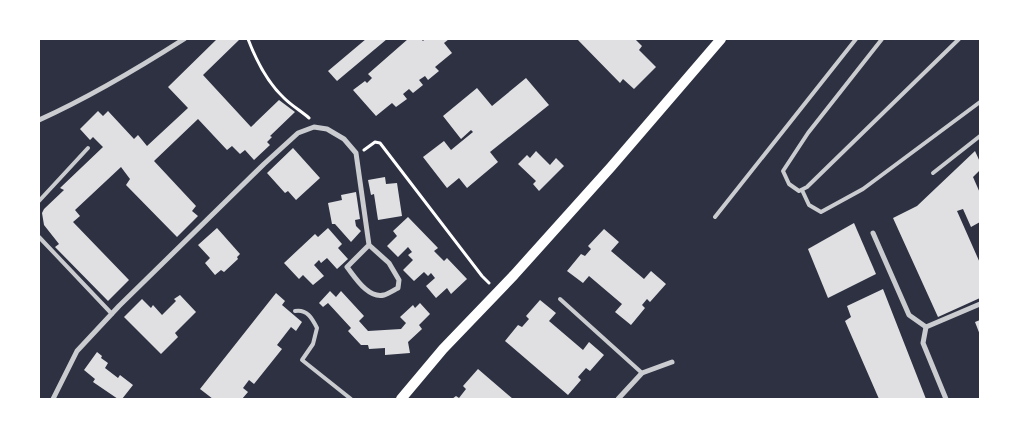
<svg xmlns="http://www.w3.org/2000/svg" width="1019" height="438" viewBox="0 0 1019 438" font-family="'Noto Sans',sans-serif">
<rect width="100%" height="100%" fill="#2d3142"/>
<g fill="#e0e0e3">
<polygon points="217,39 240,39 203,75 251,127 279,100 295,112 270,136 272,137 267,142 270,145 254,160 245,150 240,154 232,146 227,150 198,119 154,161 196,206 192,211 198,216 177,237 126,185 130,179 121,167 75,210 80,216 73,222 129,280 108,301 55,247 59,244 44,225 42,213 44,209 64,190 60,188 103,147 93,137 90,140 80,129 98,111 103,116 108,111 134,139 138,135 147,146 188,108 168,87"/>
<polygon points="366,39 387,39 337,81 328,71"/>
<polygon points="408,39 421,39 423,41 425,39 449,39 444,43 452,53 435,67 439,71 428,80 425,76 419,80 423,85 413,93 409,89 403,94 407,99 396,107 392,103 376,116 353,90 365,81 367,83 372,78 368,74"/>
<polygon points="577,39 635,39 642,46 639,50 656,67 634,89 623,79 620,83"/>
<polygon points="526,78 549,105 490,152 498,162 467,188 459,178 447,188 423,157 444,141 451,150 473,132 471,130 461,139 443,116 477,88 492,106"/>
<polygon points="293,148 320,178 296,200 288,191 285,193 267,173"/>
<polygon points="536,151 550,165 556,158 564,166 539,191 533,184 536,181 518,164 527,155 530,158"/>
<polygon points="975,151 980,162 980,170 973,177 980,193 980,222 971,227 963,209 957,211 980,263 980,298 938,317 893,218 917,206"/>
<polygon points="385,177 386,184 397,183 402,216 378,220 374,194 371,195 368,180"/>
<polygon points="356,192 360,219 355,220 356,226 361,231 351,242 335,224 332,224 328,203 342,200 341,195"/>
<polygon points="408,217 438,248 434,251 444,261 447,258 467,279 451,294 447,288 436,298 426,286 435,278 431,273 428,276 424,272 414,281 403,270 413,260 408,255 412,252 408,247 398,257 387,246 397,236 393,231"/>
<polygon points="854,223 876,274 828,298 808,249"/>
<polygon points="217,228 240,254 237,257 238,259 224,272 221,270 215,275 205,263 210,258 198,245"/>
<polygon points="328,228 342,244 338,248 348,259 337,269 327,258 321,263 319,260 314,265 324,276 313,285 303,275 299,279 284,263 315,234 318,237"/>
<polygon points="604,229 619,242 611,251 644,279 651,271 666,284 650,302 647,299 642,305 645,308 631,325 615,312 622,304 589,276 583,283 567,271 581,254 585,256 591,249 588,246"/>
<polygon points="883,289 926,399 879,399 845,321 851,317 847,306"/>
<polygon points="330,291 336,297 341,291 364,316 359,321 368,331 401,329 406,323 400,317 413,305 415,308 420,303 430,314 419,325 422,329 408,342 410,353 385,355 385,348 369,349 368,345 361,345 348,331 351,328 328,303 323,307 319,303"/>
<polygon points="276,293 285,301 282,305 302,322 296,331 291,327 277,345 282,349 254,384 249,380 243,388 248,392 242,399 213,399 200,389"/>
<polygon points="180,295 196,312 175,333 178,337 161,354 124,317 142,299 151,308 153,305 162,315 176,301 174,299"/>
<polygon points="540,300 556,313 549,321 583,350 589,342 604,355 590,371 586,368 578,377 581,380 568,395 505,341 518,325 522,327 529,319 526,316"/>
<polygon points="980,320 980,335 975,322"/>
<polygon points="97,352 102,356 101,358 108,363 105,368 118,378 120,375 133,385 122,399 118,399 93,382 95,379 84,370"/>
<polygon points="478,369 513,399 452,399 456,396 459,398 466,389 463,386"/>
</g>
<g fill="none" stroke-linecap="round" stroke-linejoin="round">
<g stroke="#fff" stroke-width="3">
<path d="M248 39C256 60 268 83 284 98 292 106 301 111 309 118"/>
<polyline points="364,150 375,142 380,143 482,276 489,283"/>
</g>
<g stroke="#caccd0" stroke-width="4">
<polyline points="882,39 808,133 783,171 789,184 799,191 807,187 959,39"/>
<polyline points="933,173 980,136"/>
<polyline points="802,190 809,205 821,212 863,189 980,102"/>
<polyline points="39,201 88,148"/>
<polyline points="715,217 856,39"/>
<polyline points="39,237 112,314"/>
<polyline points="560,299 642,373"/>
<path d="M295 311C307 309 312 318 317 328L313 344 302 360 351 399"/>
</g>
<g stroke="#caccd0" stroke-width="5">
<path d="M39 120C90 97 137 69 184 39"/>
<polyline points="873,233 909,315 926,327"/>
<path d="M53 399 77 351 119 306 264 164 298 133 314 127 327 129 344 139 356 153 369 245 389 263 399 280 398 288C394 290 388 294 384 295 368 299 355 277 347 267L369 245"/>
<polyline points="618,399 642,373 672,362"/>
<polyline points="946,399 923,343 926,327 980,304"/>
</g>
<polyline stroke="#fff" stroke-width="10" points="401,399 443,349 514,275 611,167 721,39"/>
</g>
<rect width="1019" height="438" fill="none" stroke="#ffffff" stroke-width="80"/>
</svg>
